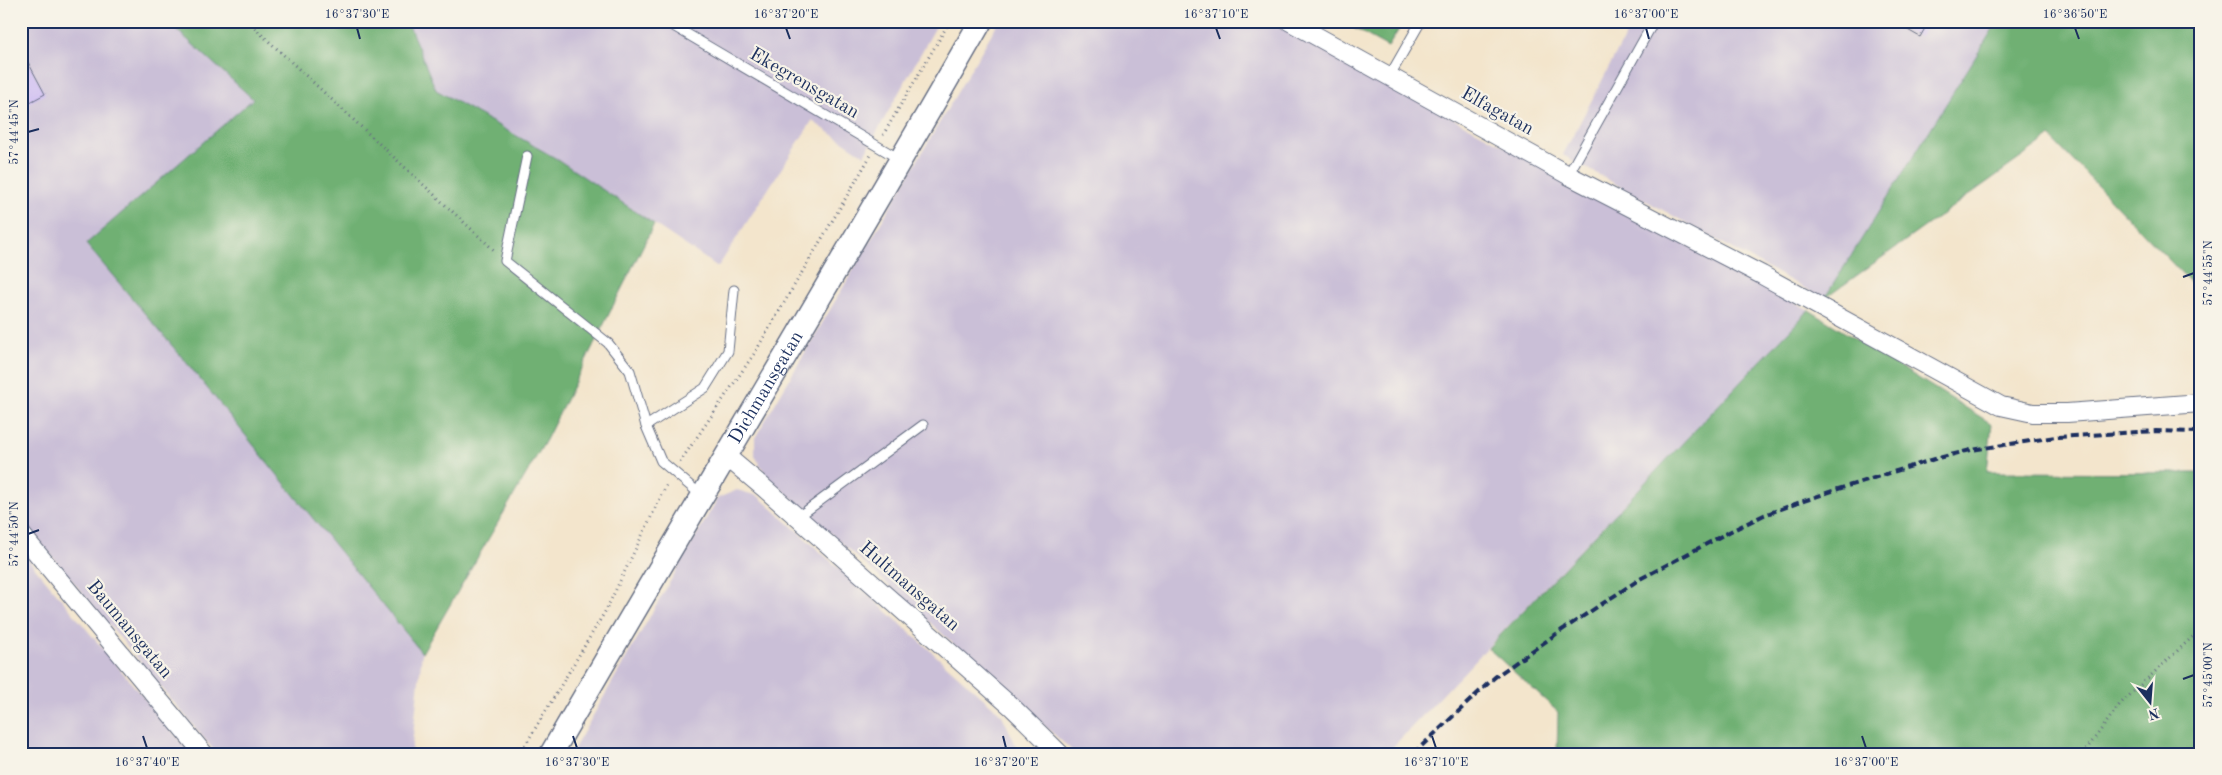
<svg xmlns="http://www.w3.org/2000/svg" width="2222" height="775" viewBox="0 0 2222 775" font-family="'Old Standard TT',serif">
<rect width="100%" height="100%" fill="#f7f3e8"/>
<filter id="ink" filterUnits="userSpaceOnUse"><feTurbulence type="fractalNoise" baseFrequency=".02" numOctaves="2"/><feDisplacementMap in="SourceGraphic" scale="10" xChannelSelector="R" yChannelSelector="G"/><feConvolveMatrix kernelMatrix="1 2 1 2 8 2 1 2 1" color-interpolation-filters="sRGB"/></filter>
<filter id="wash" filterUnits="userSpaceOnUse"><feTurbulence type="fractalNoise" baseFrequency=".0096" numOctaves="4" result="noise"/><feDisplacementMap in="SourceGraphic" scale="20" xChannelSelector="R" yChannelSelector="G"/><feGaussianBlur stdDeviation="1.12" result="paint"/><feColorMatrix in="noise" values="0 0 0 0 0 0 0 0 0 0 0 0 0 0 0 0 0 1.4 0 .05"/><feComposite in="paint" operator="in"/></filter>
<g filter="url(#wash)">
<rect width="100%" height="100%" fill="#f3e5cc"/>
<g fill="#cabfd7">
<polygon points="21,21 167,21 254,99 86,244 191,368 422,653 411,754 217,754 21,519"/>
<polygon points="407,21 939,21 864,155 812,121 718,267 557,159 436,90"/>
<polygon points="999,21 1272,21 1809,310 1386,754 1076,754 766,475 755,456 755,438"/>
<polygon points="1624,21 1998,21 1824,299 1563,155 1629,29"/>
<polygon points="737,490 758,496 1002,715 1020,754 571,754 718,498"/>
<polygon points="21,551 191,754 21,754"/>
</g>
<g fill="#6fb073" stroke="#457068">
<polygon points="167,21 407,21 436,90 557,159 654,224 546,440 422,653 191,368 86,244 253,99"/>
<polygon points="1341,21 1404,21 1388,47"/>
<polygon points="1998,21 2201,21 2201,293 2050,137 1824,299"/>
<polygon points="1809,310 1992,424 1987,472 2201,473 2201,754 1557,754 1558,712 1488,648"/>
</g>
<g id="blocks">
<g fill="#c5b1f5">
<polygon points="1892,21 1929,21 1920,37"/>
<polygon points="21,49 45,94 21,107"/>
</g>
</g>
</g>
<g filter="url(#ink)">
<use href="#blocks" fill-opacity="0" stroke="#676f84" stroke-width="1"/>
<g fill="none" stroke-linecap="round" stroke-linejoin="round">
<g stroke="#676f84" stroke-width="11">
<g id="service">
<polyline points="665,21 901,160"/>
<polyline points="1389,77 1421,21"/>
<polyline points="527,156 505,261 608,343 630,371 646,426 661,461 701,495"/>
<polyline points="1568,175 1654,21"/>
<polyline points="646,426 705,388 728,351 734,290"/>
<polyline points="798,517 923,425"/>
</g>
</g>
<g stroke="#676f84" stroke-width="20">
<g id="minor">
<polyline points="1289,21 1568,175 1762,275 2001,406 2033,413 2067,413 2201,403"/>
<polyline points="726,456 763,487 1013,708 1060,754"/>
<polyline points="21,534 204,754"/>
</g>
</g>
<g stroke="#676f84" stroke-width="25">
<g id="tertiary">
<path id="s1" d="M551 754C693 509 840 267 981 21"/>
</g>
</g>
<g stroke="#676f84" stroke-width="3" stroke-dasharray="1 4" stroke-linecap="butt">
<polyline points="247,21 496,252"/>
<polyline points="883,135 950,21"/>
<polyline points="680,462 754,354 871,155"/>
<polyline points="520,754 606,610 668,482"/>
<polyline points="2083,754 2120,704 2201,629"/>
</g>
<use href="#service" stroke="#fff" stroke-width="9"/>
<use href="#minor" stroke="#fff" stroke-width="18"/>
<use href="#tertiary" stroke="#fff" stroke-width="22"/>
<polyline stroke="#1b2f5e" stroke-width="4" stroke-dasharray="8 4" stroke-linecap="butt" points="1413,754 1495,677 1562,630 1640,579 1729,532 1764,515 1835,490 1938,458 1971,450 2056,437 2156,431 2201,432"/>
</g>
</g>
<path fill="none" stroke="#1b2f5e" stroke-width="2" d="M357 28 360 39M786 28 790 39M1216 28 1220 39M1646 28 1649 39M2075 28 2079 39M28 132 39 129M2183 277 2194 273M28 534 39 530M2183 679 2194 675M143 736 147 748M573 736 577 748M1003 736 1006 748M1432 736 1436 748M1862 736 1866 748"/>
<g text-anchor="middle" dominant-baseline="central" stroke-width="4.5" stroke-linejoin="round" paint-order="stroke">
<g font-size="19" fill="#1b2f5e" stroke="#f7f3e8">
<text transform="translate(804 84) rotate(30)">Ekegrensgatan</text>
<text transform="translate(1497 112) rotate(29)">Elfagatan</text>
<text stroke="none"><textPath href="#s1" startOffset="425">Dichmansgatan</textPath></text>
<text transform="translate(909 587) rotate(41)">Hultmansgatan</text>
<text transform="translate(129 630) rotate(50)">Baumansgatan</text>
</g>
</g>
<rect width="2222" height="775" fill="none" stroke="#f7f3e8" stroke-width="55"/>
<g transform="translate(2150 702) rotate(163)" stroke="#f7f3e8" stroke-width="4" paint-order="stroke">
<path d="M0-4L9 19L0 12L-9 19Z" fill="#1b2f5e"/>
<text y="-8" font-size="14" font-weight="bold" text-anchor="middle" fill="#1b2f5e">N</text>
</g>
<rect x="28" y="28" width="2166" height="720" fill="none" stroke="#1b2f5e" stroke-width="2"/>
<g font-size="12" text-anchor="middle" fill="#1b2f5e">
<text x="357" y="18">16°37'30"E</text>
<text x="786" y="18">16°37'20"E</text>
<text x="1216" y="18">16°37'10"E</text>
<text x="1646" y="18">16°37'00"E</text>
<text x="2075" y="18">16°36'50"E</text>
<text transform="translate(14 132) rotate(-90)" y="4">57°44'45"N</text>
<text transform="translate(2208 273) rotate(-90)" y="4">57°44'55"N</text>
<text transform="translate(14 534) rotate(-90)" y="4">57°44'50"N</text>
<text transform="translate(2208 675) rotate(-90)" y="4">57°45'00"N</text>
<text x="147" y="766">16°37'40"E</text>
<text x="577" y="766">16°37'30"E</text>
<text x="1006" y="766">16°37'20"E</text>
<text x="1436" y="766">16°37'10"E</text>
<text x="1866" y="766">16°37'00"E</text>
</g>
</svg>
